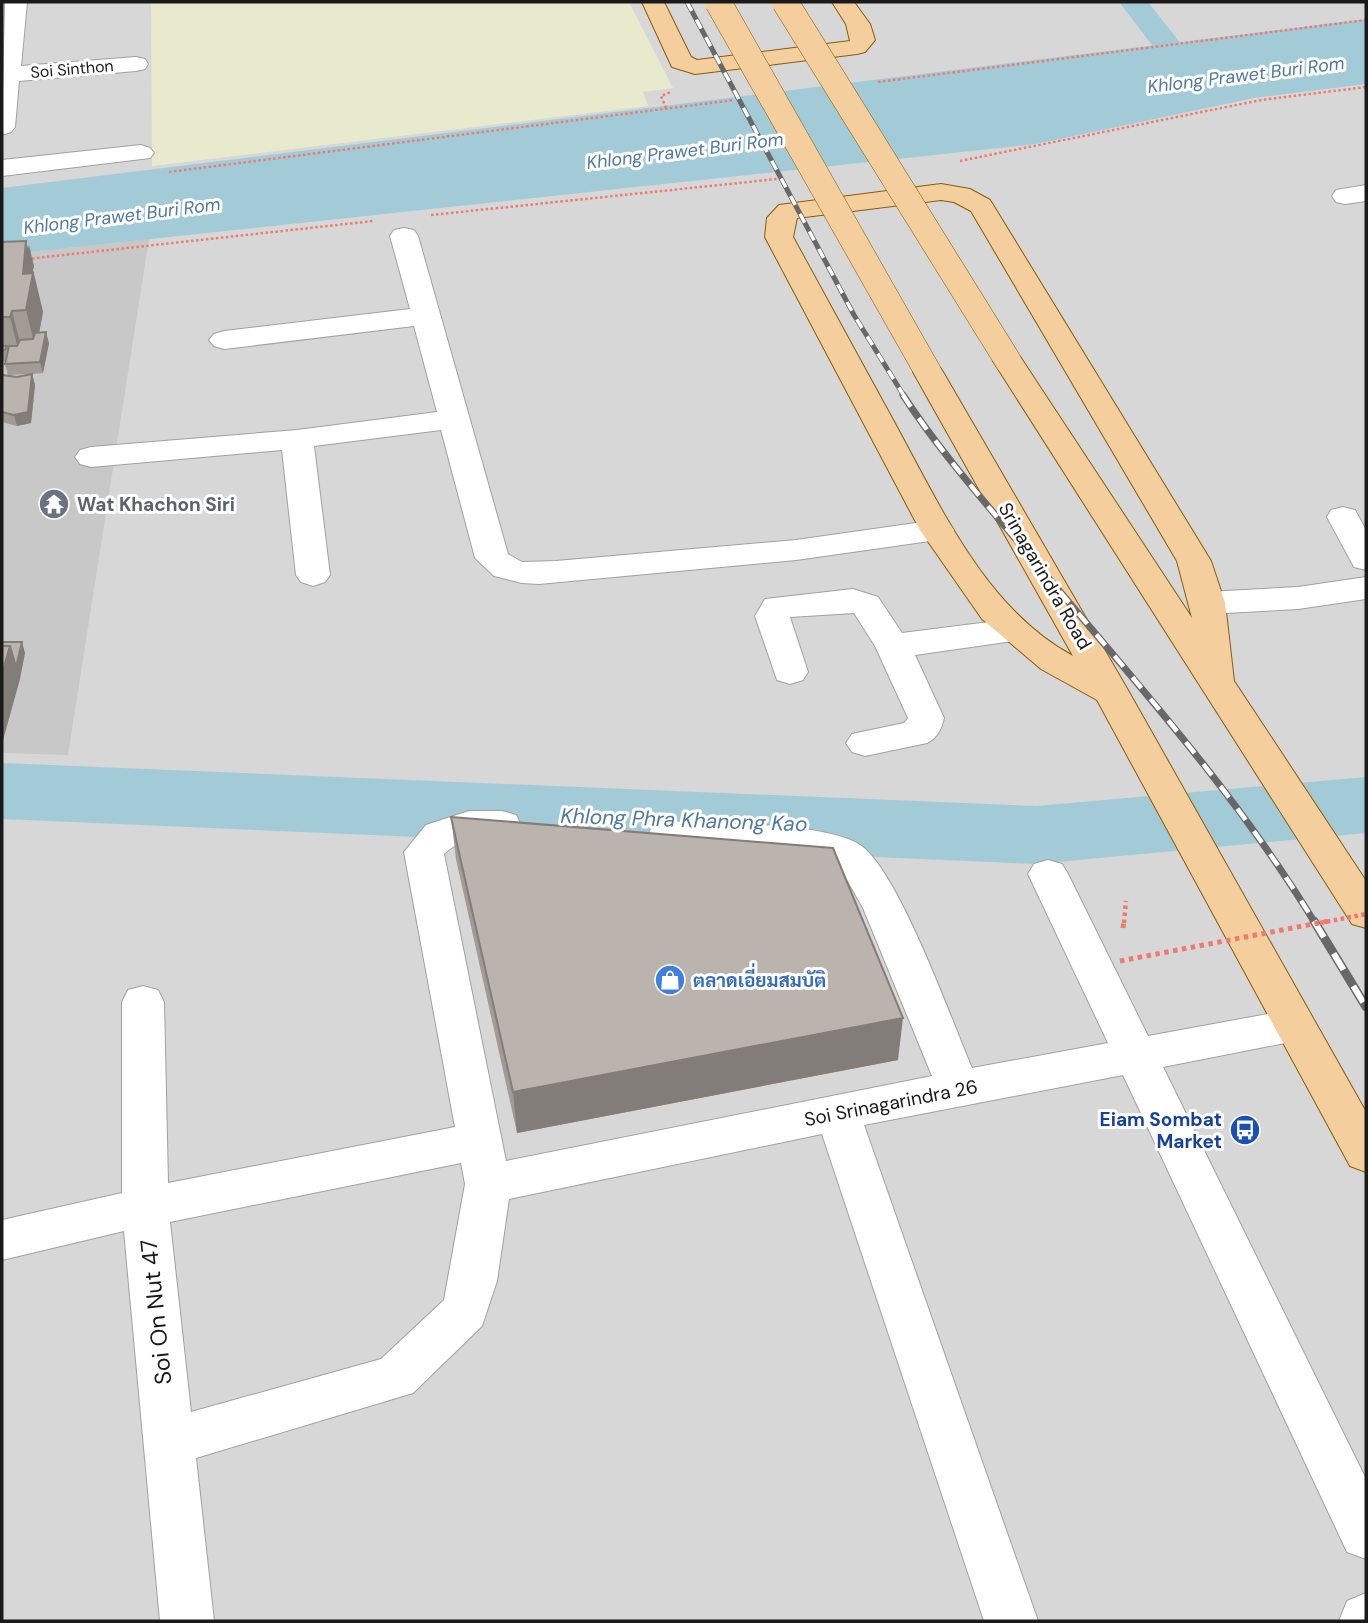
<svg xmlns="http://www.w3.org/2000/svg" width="1368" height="1623" viewBox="0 0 1368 1623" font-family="'DM Sans',Sarabun,sans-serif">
<rect width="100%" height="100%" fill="#ebe8e0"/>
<rect fill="#d8d7d7" x="2" y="2" width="1364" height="1619"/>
<polygon fill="#c8c8c8" points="149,239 68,755 2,753 2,255"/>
<polygon fill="#e7eacc" points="151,2 629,2 673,88 643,92 648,106 152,166"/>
<polygon fill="#a3cbd7" points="1366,19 1366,84 1254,98 1036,144 2,255 2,188"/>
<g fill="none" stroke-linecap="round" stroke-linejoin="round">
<polygon fill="#a3cbd7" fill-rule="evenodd" points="1119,2 1148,2 1208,78 1204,84 1193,87 1182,84"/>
<polygon fill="#a3cbd7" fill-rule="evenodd" points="2,763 1036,806 1366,777 1366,833 1036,864 2,819"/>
<g stroke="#a1a1a1" stroke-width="2">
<g id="minor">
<polygon points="5,2 27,2 21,66 136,57 145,59 148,64 145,69 136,71 19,81 15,127 11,132 2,135"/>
<polygon points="141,145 150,148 154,153 150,158 2,176 2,160"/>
<polygon points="1366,185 1366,201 1345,204 1336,202 1332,196 1336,190"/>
<polygon points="404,228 414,230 418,236 508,554 522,562 556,561 796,540 937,520 949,523 954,530 949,537 937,540 796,560 539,584 522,583 494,576 475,558 441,430 314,446 330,575 325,582 313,586 301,582 296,575 282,450 91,467 80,464 75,457 80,450 91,447 297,430 437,412 414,326 224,349 214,346 209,340 214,334 224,331 410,309 390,236 394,230"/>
<polygon points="1343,507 1355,510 1366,530 1366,570 1354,567 1327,517 1331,510"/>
<polygon points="1366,577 1366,599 1298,609 1208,614 1196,611 1191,603 1196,595 1208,592 1298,587"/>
<path d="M853 589 878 597 902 633 1013 619 1025 622 1031 630 1025 638 1013 641 915 655 944 718C941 730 938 737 927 743L865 756 852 752 846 743 852 734 904 723 908 718 875 646 854 613 790 617 808 672 803 680 790 684 777 680 755 616 765 599Z"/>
<path d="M469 811H502L516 815 521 825 516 835C488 843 468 831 444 854L506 1161 932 1076 863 908 846 878 829 863 816 859 667 849 653 845 648 835 653 825 667 821C715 824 817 822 857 843 896 863 952 1022 972 1068L1108 1043 1028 874 1034 864 1048 860 1062 864 1068 874 1148 1036 1295 1009 1310 1014 1316 1026 1310 1038 1163 1067 1366 1479V1559L1347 1552 1123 1075 864 1125 1038 1621H984L822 1134 509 1199 497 1281 482 1326 413 1393 196 1458 214 1621H160L124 1231 2 1260V1220L122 1193V1002L128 990 143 986 158 990 164 1002 168 1183 455 1127 404 852 426 825ZM461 1163 465 1184 444 1300 381 1359 191 1412 170 1222Z"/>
<polygon points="1366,1593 1366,1621 1339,1621 1347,1601"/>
</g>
</g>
<g stroke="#865d0a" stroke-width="2">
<g id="major">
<polygon points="642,2 664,2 691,57 697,60 850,41 846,24 832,2 854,2 870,24 875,40 865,52 857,54 695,74 672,67"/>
<path d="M941 184 970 189 990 200 1211 561 1225 603 1234 681 1366 881V928L1352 924 993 361 997 355 1008 352 1019 355 1192 618 1177 561 971 211 954 202 941 200 797 218 793 237C826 297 859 358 892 418 939 503 984 608 1073 656L913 372 917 366 928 363 939 366 943 372 1129 692 1366 1112V1172L1350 1166 1097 700 1041 669 982 619 920 530 765 237 767 218 779 205Z"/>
</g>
</g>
<g stroke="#ef7b6e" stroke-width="2.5" stroke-dasharray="2.5 2.5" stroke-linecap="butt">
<polyline points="878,82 1366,20"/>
<polyline points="666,108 661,96 671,92"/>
<polyline points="960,161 1261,100 1366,87"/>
<polyline points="169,172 734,100"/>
<polyline points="431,215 777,179"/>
<polyline points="27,259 373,221"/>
</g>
<polyline stroke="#ef7b6e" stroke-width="4.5" stroke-dasharray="3.5 3.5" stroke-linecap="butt" points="1124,923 1126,901"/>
<polyline stroke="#ef7b6e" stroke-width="5" stroke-dasharray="4.5 4.5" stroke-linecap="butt" points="1123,928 1124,921"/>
<use href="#minor" fill="#fff" fill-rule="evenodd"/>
<use href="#major" fill="#f4ce9c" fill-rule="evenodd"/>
<g stroke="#686868" stroke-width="5">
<polyline id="rail-far2" points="687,2 854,315 904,396"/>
</g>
<g stroke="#686868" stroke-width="7">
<path id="rail-far1" d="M903 395C938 449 983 500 1024 549 1125 670 1233 788 1315 923"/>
</g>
<g stroke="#686868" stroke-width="9">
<polyline id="rail" points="1314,921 1366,1007"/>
</g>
<use href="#rail-far2" stroke="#fff" stroke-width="3.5" stroke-dasharray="10" stroke-linecap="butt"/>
<use href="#rail-far1" stroke="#fff" stroke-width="4.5" stroke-dasharray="14" stroke-linecap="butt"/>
<use href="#rail" stroke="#fff" stroke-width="6" stroke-dasharray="19" stroke-linecap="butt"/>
<g stroke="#865d0a" stroke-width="27" stroke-linecap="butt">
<g id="major-bridge">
<polyline points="718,2 928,372"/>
<polyline points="785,2 1008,361"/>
</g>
</g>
<polyline stroke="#ef7b6e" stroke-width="4.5" stroke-dasharray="3.5 3.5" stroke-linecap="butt" points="1320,923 1366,914"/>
<polyline stroke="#ef7b6e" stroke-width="5" stroke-dasharray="4.5 4.5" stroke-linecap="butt" points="1120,961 1329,921"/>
<use href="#major-bridge" stroke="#f4ce9c" stroke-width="26"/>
</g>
<g fill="#a19a95">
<polygon points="2,242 27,245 34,266 33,270 43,312 39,333 49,343 43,373 32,374 35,385 31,423 17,426 2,422 2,375 17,377 29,374 8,375 5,364 5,361 2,361"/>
<polygon points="451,817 898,1060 517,1133 456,859"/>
</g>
<g fill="#837d79">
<polygon points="26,241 28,249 29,245 34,266 33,270 43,312 36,350 26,310 23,274"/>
<polygon points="12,311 22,351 20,357 10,317"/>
<polygon points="46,332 49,343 43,373 40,362"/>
<polygon points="32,374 35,385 31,423 17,426 14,415"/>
<polygon points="22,642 25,653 20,679 2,744 2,674 10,646"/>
<polygon points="903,1018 898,1060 517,1133 513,1092"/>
</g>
<g fill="#bbb3ad" stroke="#837d79" stroke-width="2">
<polygon points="26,241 23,274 33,273 26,310 12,311 10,317 2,317 2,242"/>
<polygon points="46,332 40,362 5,364 9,346 17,346 20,340 33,339 35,333"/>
<polygon points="2,346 7,346 5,350 2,350"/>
<polygon points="32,374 28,412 14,415 2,412 2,375 17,377"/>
<polygon points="2,642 22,642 16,667 10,646 2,646"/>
<polygon points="2,646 10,646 2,674"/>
<polygon points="451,817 833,848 903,1018 513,1092"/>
</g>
<defs>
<g id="temple-disc" transform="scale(1.575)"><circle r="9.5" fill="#6b7280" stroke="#fff"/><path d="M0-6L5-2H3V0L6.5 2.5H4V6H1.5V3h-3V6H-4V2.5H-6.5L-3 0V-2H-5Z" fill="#fff"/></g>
<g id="shop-disc" transform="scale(1.575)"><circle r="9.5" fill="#3f7fe0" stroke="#fff"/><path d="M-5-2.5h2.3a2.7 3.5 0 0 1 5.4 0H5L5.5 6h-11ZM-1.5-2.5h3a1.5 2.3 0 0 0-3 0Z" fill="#fff"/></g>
<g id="bus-disc" transform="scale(1.575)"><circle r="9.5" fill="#1a4fb4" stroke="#fff"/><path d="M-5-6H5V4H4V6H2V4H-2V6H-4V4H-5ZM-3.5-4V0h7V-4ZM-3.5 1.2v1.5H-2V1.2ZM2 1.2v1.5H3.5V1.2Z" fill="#fff"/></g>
</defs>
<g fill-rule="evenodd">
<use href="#temple-disc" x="54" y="504"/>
<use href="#shop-disc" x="670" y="980"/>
<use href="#bus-disc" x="1245" y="1130"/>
</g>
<g text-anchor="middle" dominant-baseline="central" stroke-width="6" stroke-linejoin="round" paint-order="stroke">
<g font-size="16" fill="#1a1a1a" stroke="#fff">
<text transform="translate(72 69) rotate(-5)">Soi Sinthon</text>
</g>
<g font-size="18" font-style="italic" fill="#4f78a2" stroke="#fff">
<text transform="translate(1246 75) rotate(-7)">Khlong Prawet Buri Rom</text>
<text transform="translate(685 151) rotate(-7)">Khlong Prawet Buri Rom</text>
<text transform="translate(122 216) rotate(-7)">Khlong Prawet Buri Rom</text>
</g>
<g font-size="19" font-weight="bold" fill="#5b616d" stroke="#fff" text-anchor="start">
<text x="77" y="504">Wat Khachon Siri</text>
</g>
<g font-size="19" fill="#1a1a1a" stroke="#fff">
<text transform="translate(1045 576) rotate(60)">Srinagarindra Road</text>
<text transform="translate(891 1103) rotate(-11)">Soi Srinagarindra 26</text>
</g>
<g font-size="19" font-weight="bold" fill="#366cbe" stroke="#fff" text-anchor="start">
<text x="693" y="980">ตลาดเอี่ยมสมบัติ</text>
</g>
<g font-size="19" font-weight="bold" fill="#164399" stroke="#fff" text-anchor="end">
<text x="1222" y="1119">Eiam Sombat<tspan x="1222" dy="22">Market</tspan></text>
</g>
<g font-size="21" font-style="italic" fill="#4f78a2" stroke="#fff">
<text transform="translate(684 820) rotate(2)">Khlong Phra Khanong Kao</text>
</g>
<g font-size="23" fill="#1a1a1a" stroke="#fff">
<text transform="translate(156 1312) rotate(-96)">Soi On Nut 47</text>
</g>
</g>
<rect width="1368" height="1623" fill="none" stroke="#1a1a1a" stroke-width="7"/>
</svg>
